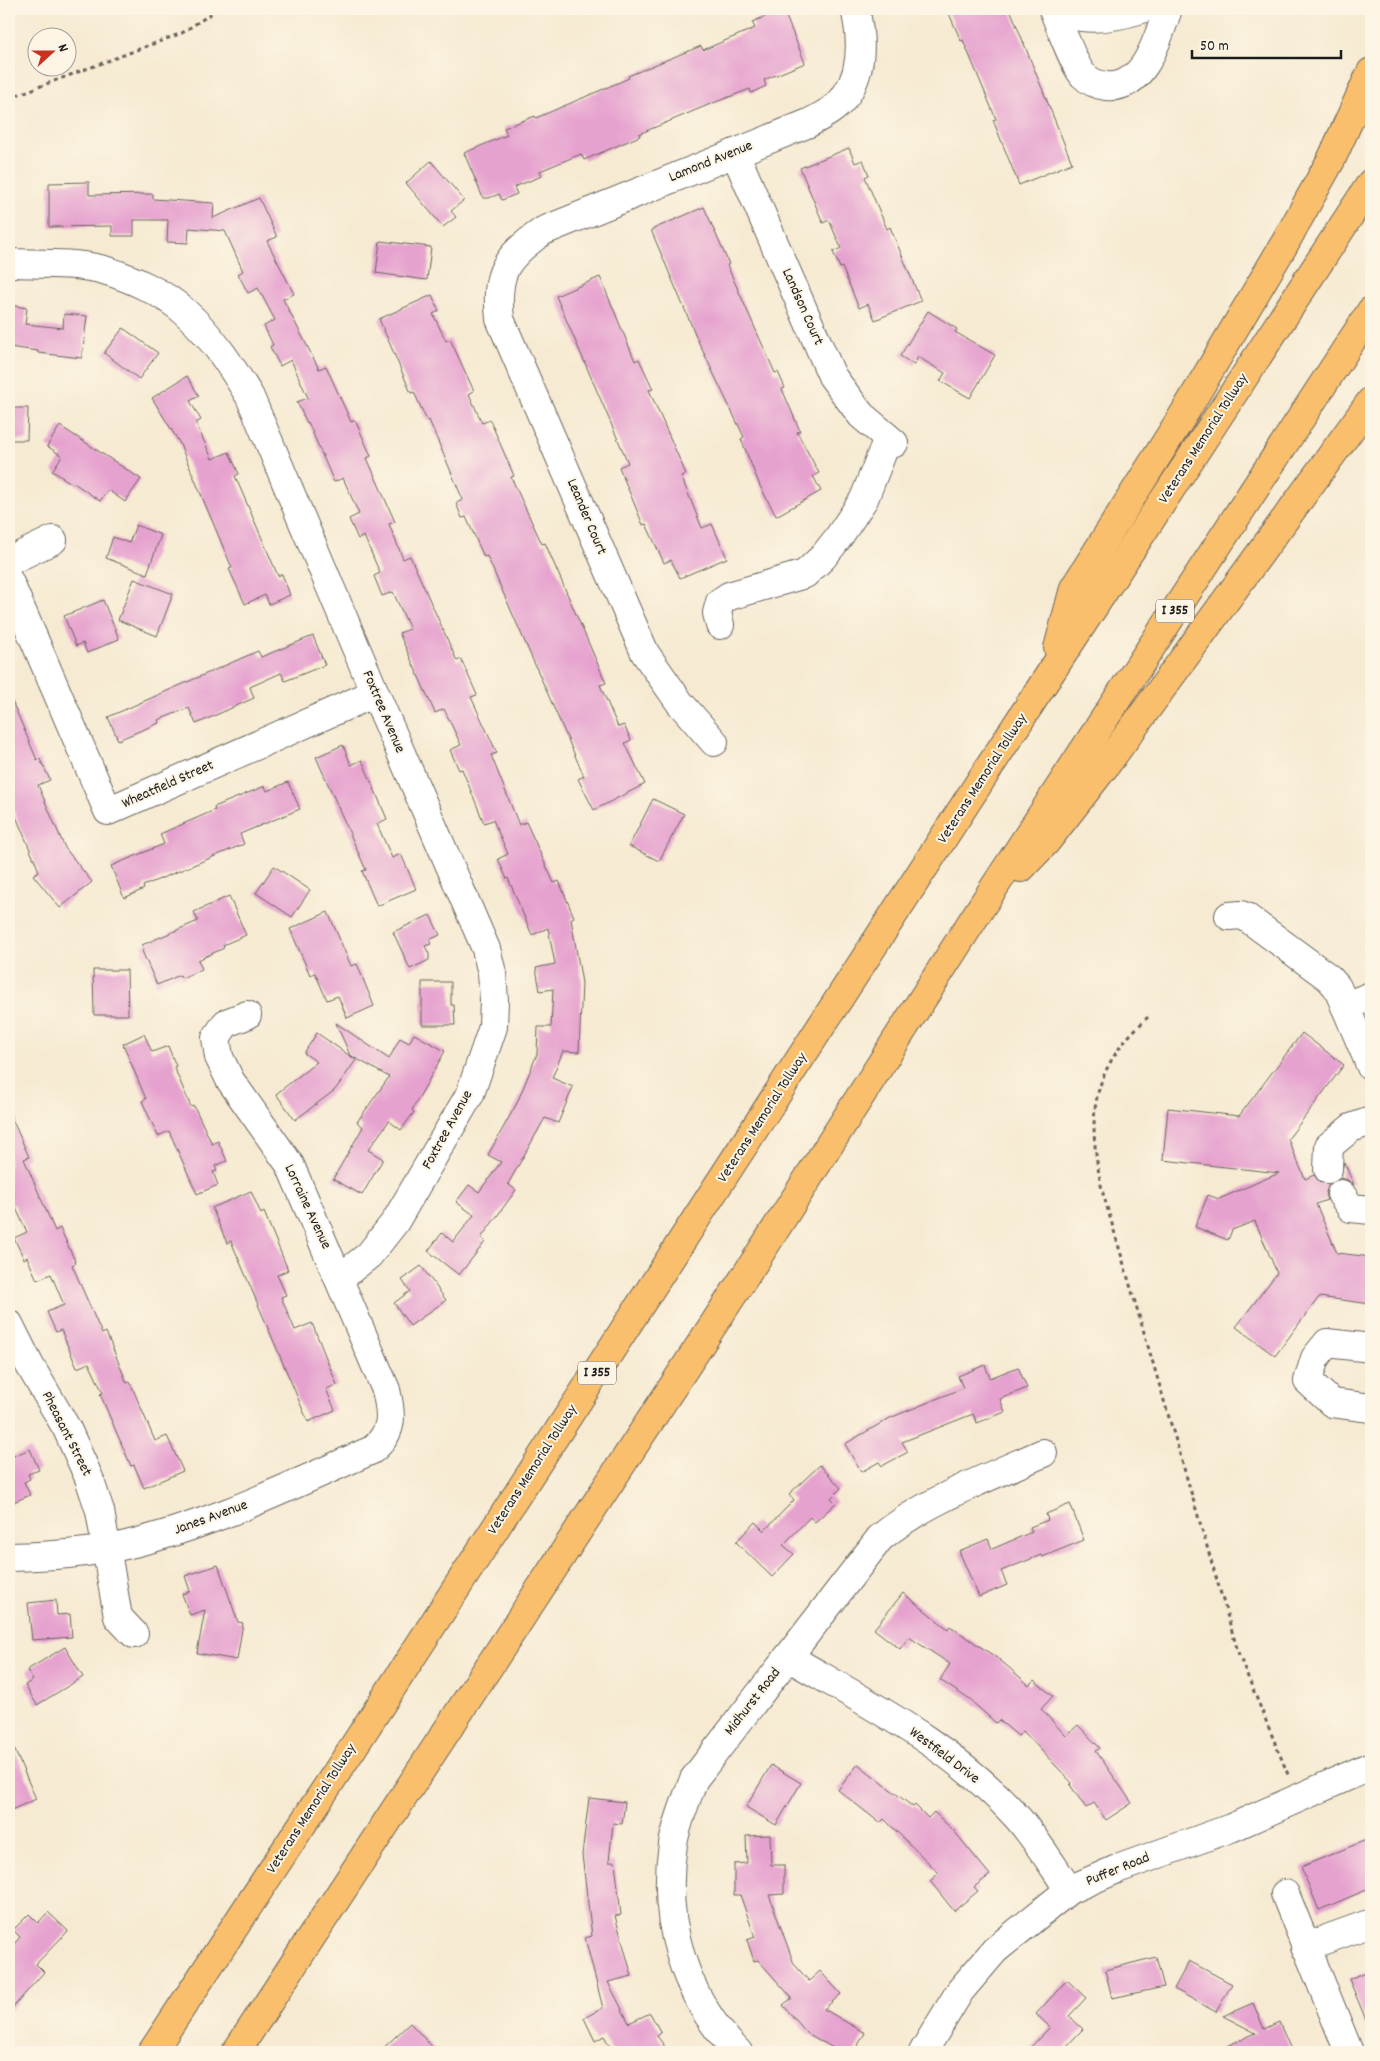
<svg xmlns="http://www.w3.org/2000/svg" width="1380" height="2061" viewBox="0 0 1380 2061" font-family="Dekko,sans-serif">
<rect width="100%" height="100%" fill="#fcf5e5"/>
<filter id="ink" filterUnits="userSpaceOnUse"><feTurbulence type="fractalNoise" baseFrequency=".02" numOctaves="2"/><feDisplacementMap in="SourceGraphic" scale="10" xChannelSelector="R" yChannelSelector="G"/><feConvolveMatrix kernelMatrix="1 2 1 2 8 2 1 2 1" color-interpolation-filters="sRGB"/></filter>
<filter id="wash" filterUnits="userSpaceOnUse"><feTurbulence type="fractalNoise" baseFrequency=".0096" numOctaves="4" result="noise"/><feDisplacementMap in="SourceGraphic" scale="20" xChannelSelector="R" yChannelSelector="G"/><feGaussianBlur stdDeviation="1.12" result="paint"/><feColorMatrix in="noise" values="0 0 0 0 0 0 0 0 0 0 0 0 0 0 0 0 0 1.4 0 .05"/><feComposite in="paint" operator="in"/></filter>
<g filter="url(#wash)">
<rect width="100%" height="100%" fill="#f6ead2"/>
<g id="blocks">
<g fill="#e6a2cf">
<polygon points="783,9 805,63 764,80 766,86 751,93 750,89 708,105 639,134 640,136 584,160 581,154 540,171 542,176 514,187 517,194 502,200 499,194 489,198 483,198 464,153 507,135 504,128 535,116 536,118 629,78 628,76 659,63 701,46 703,50 755,28 752,22"/>
<polygon points="947,9 1010,9 1072,163 1019,185 993,120 996,119 963,40 961,41"/>
<polygon points="849,148 855,163 863,160 869,175 865,177 887,229 890,227 921,301 875,320 868,304 859,308 842,267 840,268 833,252 841,248 829,220 823,223 800,168"/>
<polygon points="431,161 464,200 451,211 456,217 443,227 406,183"/>
<polygon points="89,182 89,195 153,194 153,199 214,203 213,218 259,198 277,237 267,241 294,294 283,299 319,369 326,366 351,422 355,420 371,456 367,458 395,522 389,524 403,559 410,556 457,661 461,659 477,695 471,697 497,753 491,755 519,825 526,822 554,883 559,881 574,917 571,919 582,983 579,1052 563,1051 552,1078 573,1087 558,1123 545,1118 508,1184 516,1190 481,1238 485,1242 459,1275 428,1251 442,1233 453,1242 474,1215 456,1202 469,1185 479,1192 501,1162 488,1155 517,1103 537,1054 538,1027 551,1027 553,989 540,991 536,968 555,964 548,928 532,935 508,878 507,879 498,859 508,854 493,820 484,823 462,769 459,770 450,750 461,745 444,709 435,713 399,633 410,629 393,592 382,596 374,576 380,573 364,536 358,539 349,519 359,514 343,478 334,482 308,422 307,423 297,402 308,398 291,360 280,366 270,347 273,345 264,326 275,320 258,288 248,293 238,274 243,271 225,231 189,228 188,243 167,242 168,220 134,220 134,236 112,236 112,226 49,227 49,183"/>
<polygon points="704,207 729,264 727,265 775,373 778,372 785,388 782,389 800,431 797,432 819,473 813,476 821,491 776,516 760,486 741,439 744,437 699,343 651,230"/>
<polygon points="380,241 431,247 427,280 376,273"/>
<polygon points="600,277 635,361 639,359 653,389 649,390 686,474 681,476 702,528 712,524 727,558 680,578 671,560 664,563 646,524 643,525 619,467 628,463 556,296"/>
<polygon points="432,295 439,311 433,314 446,341 450,339 474,391 469,394 482,423 490,420 514,476 511,477 542,544 545,543 606,683 600,685 618,727 624,725 631,740 625,743 645,784 594,810 578,779 584,776 487,556 484,557 466,517 462,518 456,503 463,500 429,420 427,421 414,392 411,393 379,319"/>
<polygon points="9,305 27,308 25,324 63,328 64,314 87,316 82,358 38,353 38,351 9,347"/>
<polygon points="928,311 957,329 955,332 995,355 970,398 940,381 945,373 918,357 914,365 900,356"/>
<polygon points="123,328 158,353 139,379 104,353"/>
<polygon points="187,376 199,396 190,401 201,420 196,423 212,459 229,452 239,474 235,476 267,550 278,576 282,574 290,595 269,604 265,595 245,604 229,569 232,568 179,442 152,398"/>
<polygon points="9,408 28,408 27,440 9,440"/>
<polygon points="60,426 141,479 125,502 108,490 100,501 74,483 73,484 52,471 62,456 47,446"/>
<polygon points="136,525 161,535 147,574 106,558 113,537 129,543"/>
<polygon points="134,579 173,594 157,636 118,620"/>
<polygon points="103,600 119,639 87,653 83,643 76,646 64,616"/>
<polygon points="313,636 325,665 285,681 281,673 250,687 254,698 196,724 189,708 158,720 159,723 118,740 108,717 258,651 261,657"/>
<polygon points="9,694 37,760 40,759 50,780 38,785 65,848 92,882 60,908 33,875 39,871 9,800"/>
<polygon points="343,745 351,765 362,760 387,819 377,824 392,858 401,854 416,889 377,906 362,871 366,870 316,757"/>
<polygon points="288,782 300,809 240,834 244,844 143,886 144,889 124,898 111,866 164,844 160,834 215,810 214,807 265,786 267,791"/>
<polygon points="653,799 684,814 659,861 629,846"/>
<polygon points="274,866 310,890 292,917 256,893"/>
<polygon points="229,896 246,935 223,945 224,948 198,960 202,969 182,978 180,975 157,985 142,951 144,950 142,945 198,921 194,912"/>
<polygon points="328,912 351,966 357,964 374,1006 347,1018 338,996 327,1000 315,973 310,975 290,929"/>
<polygon points="430,915 440,935 429,940 431,944 425,946 429,954 429,960 410,969 393,932"/>
<polygon points="93,970 127,970 128,1015 94,1015"/>
<polygon points="422,982 451,982 451,1005 454,1005 455,1025 422,1025"/>
<polygon points="336,1023 389,1059 400,1038 409,1043 414,1034 445,1051 412,1110 414,1112 401,1130 389,1121 368,1150 383,1159 362,1195 333,1179 363,1127 357,1122 389,1077 350,1055"/>
<polygon points="317,1033 356,1060 335,1090 295,1120 276,1094 317,1062 304,1053"/>
<polygon points="1302,1033 1344,1065 1288,1139 1305,1179 1314,1175 1320,1182 1329,1184 1325,1195 1327,1200 1316,1204 1337,1253 1371,1257 1371,1304 1319,1297 1275,1356 1236,1327 1277,1273 1255,1221 1232,1230 1228,1240 1195,1227 1208,1195 1219,1199 1279,1173 1163,1160 1168,1108 1239,1116"/>
<polygon points="144,1034 152,1052 168,1046 176,1066 174,1067 191,1107 194,1106 212,1144 218,1141 227,1161 215,1166 217,1171 213,1172 218,1185 197,1194 169,1131 158,1136 142,1101 146,1099 123,1044"/>
<polygon points="9,1112 29,1157 24,1159 55,1231 60,1228 76,1263 72,1265 102,1334 106,1332 127,1383 130,1382 155,1441 167,1436 183,1471 144,1488 134,1465 131,1466 100,1394 103,1393 89,1363 77,1368 61,1330 56,1332 47,1312 64,1305 51,1274 37,1280 27,1257 24,1259 14,1238 27,1232 14,1204 9,1206"/>
<polygon points="1344,1162 1354,1185 1348,1180 1340,1178"/>
<polygon points="251,1191 261,1214 264,1212 288,1270 277,1275 286,1295 281,1297 295,1330 312,1323 337,1385 326,1389 335,1410 308,1422 231,1241 227,1243 212,1208"/>
<polygon points="421,1266 446,1300 410,1326 394,1303 410,1291 402,1280"/>
<polygon points="985,1365 990,1378 1018,1367 1027,1388 1000,1399 1005,1412 977,1423 973,1414 902,1442 908,1452 882,1466 879,1462 861,1472 845,1444 890,1418 963,1388 958,1376"/>
<polygon points="9,1447 13,1456 30,1449 39,1470 28,1474 30,1479 24,1482 30,1495 9,1504"/>
<polygon points="820,1465 841,1488 831,1498 836,1503 815,1522 810,1517 783,1545 794,1554 772,1577 736,1542 755,1522 764,1531 794,1500 789,1494"/>
<polygon points="1070,1504 1084,1540 1042,1557 1041,1555 1001,1571 1007,1585 979,1597 959,1551 988,1539 992,1549 1032,1532 1030,1527 1048,1520 1046,1514"/>
<polygon points="218,1565 238,1622 243,1623 237,1660 197,1653 205,1610 190,1615 182,1594 190,1591 185,1576"/>
<polygon points="903,1593 948,1629 950,1626 1000,1660 1029,1685 1034,1680 1053,1696 1041,1709 1066,1736 1078,1725 1100,1748 1096,1751 1132,1803 1106,1820 1094,1803 1086,1808 1070,1785 1072,1783 1023,1731 1018,1736 999,1720 996,1723 970,1700 940,1680 950,1664 909,1637 900,1649 874,1629"/>
<polygon points="56,1600 57,1615 70,1614 72,1637 32,1640 28,1603"/>
<polygon points="65,1647 83,1677 37,1705 25,1685 33,1680 27,1670"/>
<polygon points="9,1737 36,1799 9,1811"/>
<polygon points="858,1764 913,1807 915,1805 928,1818 934,1812 954,1831 990,1875 974,1887 978,1891 954,1911 930,1881 939,1873 884,1819 880,1823 838,1790"/>
<polygon points="771,1765 801,1783 776,1825 746,1807"/>
<polygon points="589,1798 625,1802 622,1824 613,1823 609,1862 615,1862 621,1915 615,1916 632,1976 608,1982 629,2023 650,2013 661,2033 657,2036 669,2052 613,2052 604,2036 595,2041 584,2018 603,2008 585,1938 592,1936 582,1855"/>
<polygon points="770,1835 771,1865 784,1865 784,1894 769,1895 794,1964 809,1981 820,1971 841,1994 824,2009 865,2033 854,2052 840,2052 807,2033 783,2005 792,1998 758,1960 754,1961 747,1940 755,1937 740,1895 734,1895 734,1864 747,1863 746,1836"/>
<polygon points="1371,1838 1371,1888 1319,1910 1301,1867"/>
<polygon points="48,1912 68,1931 36,1964 44,1972 9,2012 9,1950 20,1937 13,1930 29,1914 38,1923"/>
<polygon points="1156,1957 1164,1987 1112,1998 1105,1970"/>
<polygon points="1189,1961 1232,1984 1216,2012 1174,1989"/>
<polygon points="1371,1970 1371,2032 1349,1979"/>
<polygon points="1067,1980 1086,1998 1069,2016 1083,2029 1061,2052 1026,2052 1050,2027 1036,2014"/>
<polygon points="1253,2003 1264,2029 1279,2022 1292,2052 1213,2052 1256,2033 1223,2016"/>
<polygon points="410,2023 437,2052 379,2052"/>
</g>
</g>
</g>
<g filter="url(#ink)">
<use href="#blocks" fill-opacity="0" stroke="#68645c" stroke-width="1"/>
<g fill="none" stroke-linecap="round" stroke-linejoin="round">
<g stroke="#68645c" stroke-width="30">
<g id="minor">
<path d="M1053 9C1059 24 1074 65 1083 75 1090 82 1097 85 1106 86 1145 90 1158 37 1168 9"/>
<path d="M1060 9C1081 24 1119 16 1142 9"/>
<polyline points="735,153 832,376 861,415 894,443"/>
<path d="M9 263C38 264 75 262 104 270 131 278 164 293 185 312 212 336 232 367 250 397L375 693 486 949 492 973 494 1000 493 1027 470 1094 395 1222 369 1255 340 1278"/>
<polyline points="9,561 53,540"/>
<polyline points="9,581 108,811 375,693"/>
<polyline points="720,625 717,613 720,602 729,596 805,574 823,557 838,538 864,499 888,438"/>
<path d="M714 742 680 703 645 653 500 319C495 272 505 258 543 231L809 123C822 116 838 108 846 95 864 69 862 38 855 9"/>
<polyline points="1229,916 1241,915 1246,917 1329,978 1337,987 1371,1067"/>
<polyline points="1345,1006 1371,996"/>
<polyline points="1328,1169 1329,1146 1351,1128 1371,1121"/>
<polyline points="1341,1194 1351,1208 1371,1210"/>
<polyline points="9,1324 29,1364 67,1429 89,1478 100,1511 118,1617 134,1634"/>
<polyline points="1371,1348 1327,1343 1315,1358 1308,1381 1332,1403 1371,1408"/>
<path d="M9 1557C48 1556 88 1554 126 1545 212 1525 292 1485 372 1450 394 1432 392 1415 386 1390L302 1193 290 1165 230 1080 219 1057 216 1038 226 1023 247 1015"/>
<path d="M788 1657C867 1703 954 1747 1016 1816 1036 1838 1052 1865 1069 1890"/>
<polyline points="1285,1894 1349,2052"/>
<polyline points="1305,1947 1371,1923"/>
<path d="M738 2052C684 1998 661 1919 673 1844 677 1822 686 1800 694 1779L880 1538C924 1501 990 1477 1043 1453"/>
<polyline points="923,2052 960,1991 995,1950 1069,1890 1117,1869 1231,1828 1371,1766"/>
</g>
</g>
<g stroke="#68645c" stroke-width="30">
<g id="highway">
<polyline points="1058,648 1074,588 1185,412 1285,243 1331,160 1371,72"/>
<polyline points="1021,868 1046,842 1109,761 1371,401"/>
<polyline points="152,2052 350,1752 1051,672 1371,183"/>
<polyline points="236,2052 757,1258 978,912 1371,311"/>
</g>
</g>
<g stroke="#68645c" stroke-width="3" stroke-dasharray="4 4" stroke-linecap="butt">
<polyline points="9,98 182,33 218,9"/>
<path d="M1148 1017C1140 1025 1131 1033 1124 1042 1086 1090 1091 1134 1102 1190L1239 1655 1289 1777"/>
</g>
<use href="#minor" stroke="#fff" stroke-width="28"/>
<use href="#highway" stroke="#f9bf6d" stroke-width="28"/>
</g>
</g>
<g text-anchor="middle" dominant-baseline="central" stroke-width="4" stroke-linejoin="round" paint-order="stroke">
<g fill="#fcf5e5" stroke="#5f5d58" stroke-width="1">
<rect x="1156" y="599.5" width="38" height="23" rx="4"/>
<rect x="578" y="1361.5" width="38" height="23" rx="4"/>
</g>
<g font-size="14" font-weight="bold" fill="#1c1c1c">
<text x="1175" y="611">I 355</text>
<text x="597" y="1373">I 355</text>
</g>
<g font-size="15" fill="#1c1c1c" stroke="#fcf5e5">
<text transform="translate(711 162) rotate(-22)">Lamond Avenue</text>
<text transform="translate(802 307) rotate(66)">Landson Court</text>
<text transform="translate(1204 439) rotate(-57)">Veterans Memorial Tollway</text>
<text transform="translate(586 517) rotate(67)">Leander Court</text>
<text transform="translate(383 712) rotate(67)">Foxtree Avenue</text>
<text transform="translate(983 779) rotate(-57)">Veterans Memorial Tollway</text>
<text transform="translate(168 785) rotate(-24)">Wheatfield Street</text>
<text transform="translate(763 1118) rotate(-57)">Veterans Memorial Tollway</text>
<text transform="translate(448 1130) rotate(-61)">Foxtree Avenue</text>
<text transform="translate(307 1207) rotate(65)">Lorraine Avenue</text>
<text transform="translate(66 1434) rotate(63)">Pheasant Street</text>
<text transform="translate(533 1470) rotate(-57)">Veterans Memorial Tollway</text>
<text transform="translate(211 1518) rotate(-20)">Janes Avenue</text>
<text transform="translate(753 1702) rotate(-52)">Midhurst Road</text>
<text transform="translate(944 1756) rotate(37)">Westfield Drive</text>
<text transform="translate(312 1809) rotate(-57)">Veterans Memorial Tollway</text>
<text transform="translate(1118 1870) rotate(-22)">Puffer Road</text>
</g>
</g>
<rect width="1380" height="2061" fill="none" stroke="#fcf5e5" stroke-width="30"/>
<g transform="translate(52 52) rotate(69)"><circle r="24" fill="#fcf5e5" stroke="#a29e95"/>
<path d="M0-4L9 19L0 12L-9 19Z" fill="#c8321e"/>
<text y="-8" font-size="14" font-weight="bold" text-anchor="middle" fill="#1c1c1c">N</text>
</g>
<path d="M1192 50v8h149v-8" fill="none" stroke="#1c1c1c" stroke-width="2.5"/>
<text x="1200" y="50" font-size="15" fill="#1c1c1c" stroke="#fcf5e5" stroke-width="4" paint-order="stroke">50 m</text>
</svg>
